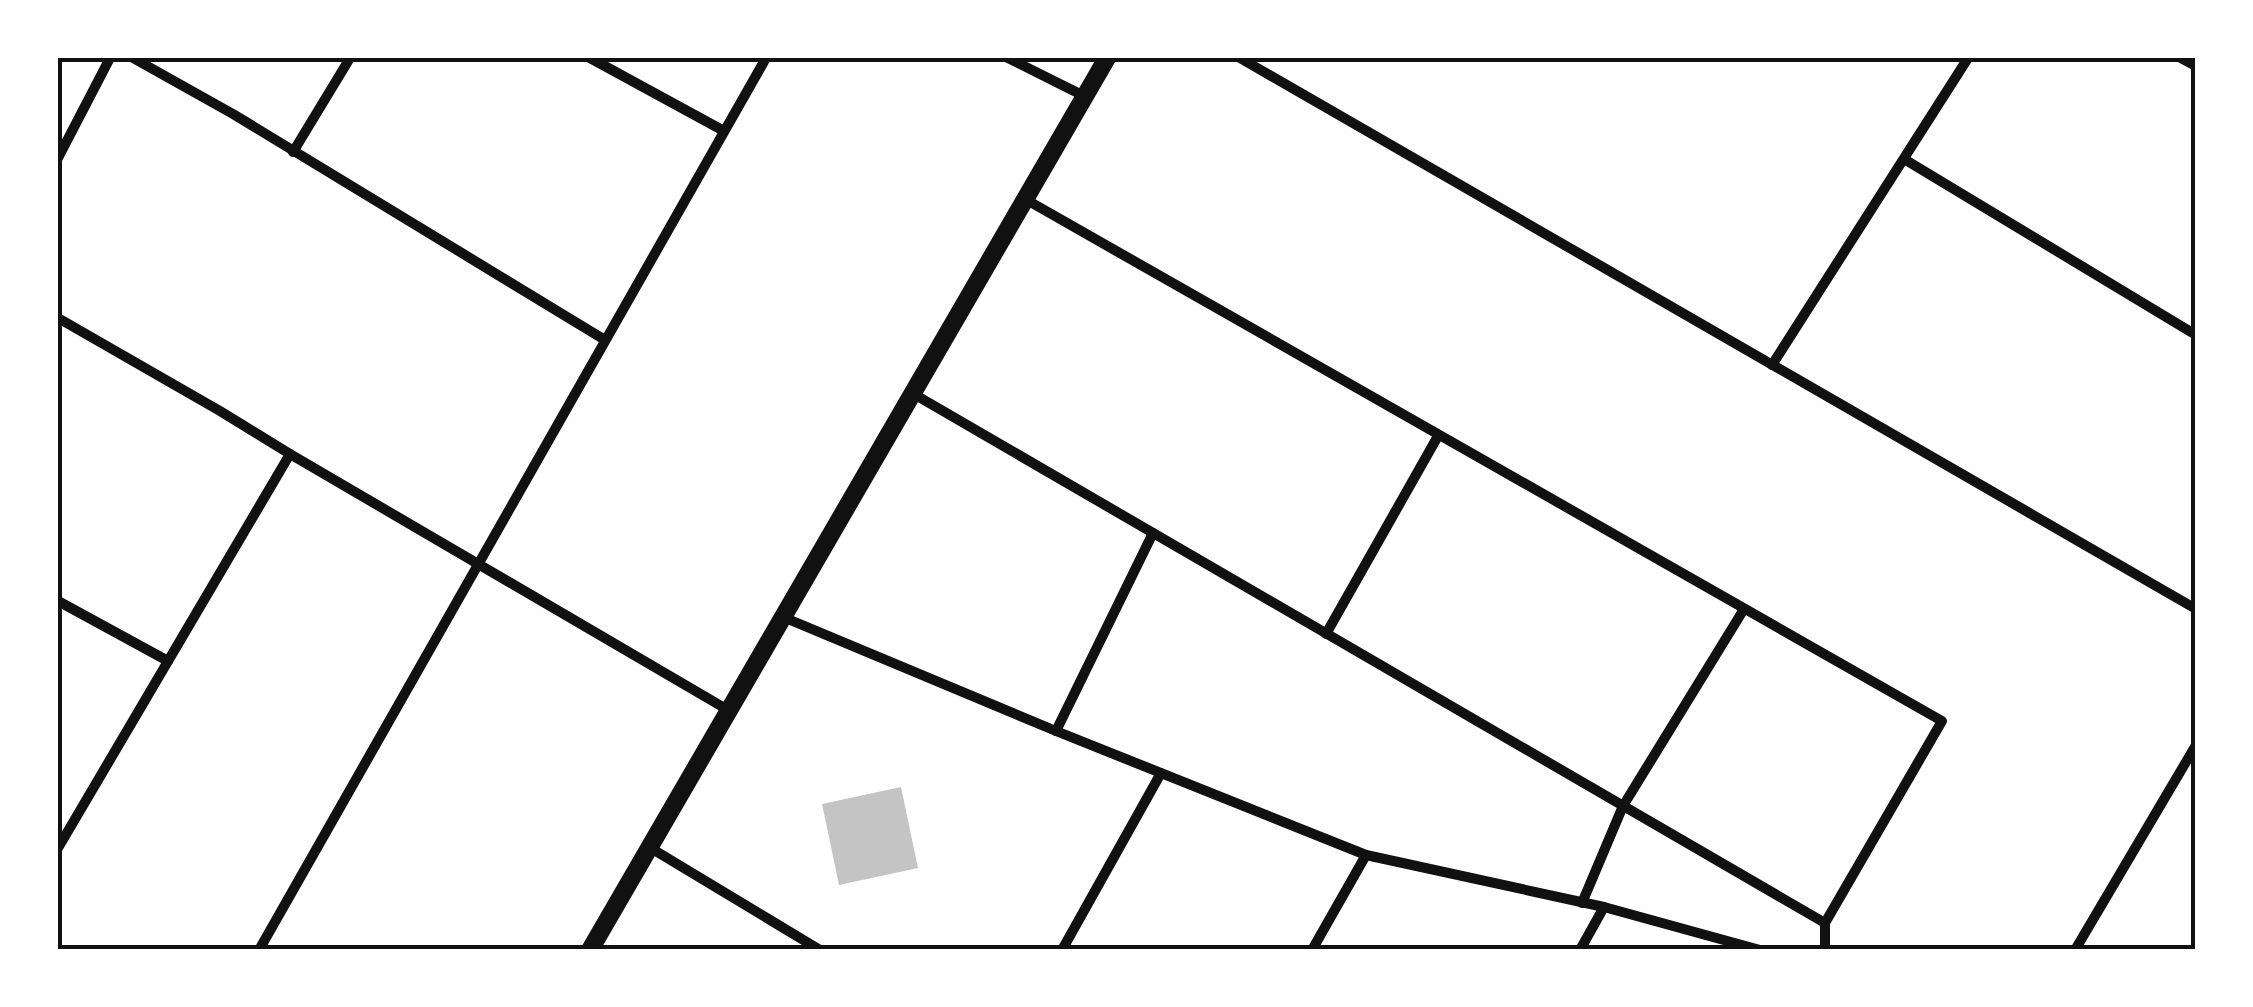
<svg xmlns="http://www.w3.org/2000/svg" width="2253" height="1007" viewBox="0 0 2253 1007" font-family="'Exo 2',sans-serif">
<rect width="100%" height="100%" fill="#fff"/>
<polygon fill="#c4c4c4" points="901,787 918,868 839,885 822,804"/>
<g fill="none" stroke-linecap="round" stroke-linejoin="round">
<g stroke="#111" stroke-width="10">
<polyline points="133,58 233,114 605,340"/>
<polyline points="590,58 724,131"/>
<polyline points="1008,58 1084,96"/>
<polyline points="1240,58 2196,609"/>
<polyline points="2181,58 2196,66"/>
<polyline points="293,152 350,58"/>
<polyline points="58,158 110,58"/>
<polyline points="1904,159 2196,335"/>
<polyline points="1025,199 1942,721 1825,923 1825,950"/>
<polyline points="58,318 220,411 290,454 728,710"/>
<polyline points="1772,365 1968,58"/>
<polyline points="912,393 1825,923"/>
<polyline points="58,601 168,661"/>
<polyline points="783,617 1056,731 1366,855 1604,907 1760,950"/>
<polyline points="1326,634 1438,436"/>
<polyline points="1056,731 1153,533"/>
<polyline points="649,847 820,950"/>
<polyline points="58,848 290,454"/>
<polyline points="1582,903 1623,806 1744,609"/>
<polyline points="259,950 766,58"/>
<polyline points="1062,950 1161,773"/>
<polyline points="1312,950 1366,855"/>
<polyline points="1580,950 1604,907"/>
<polyline points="2075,950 2196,745"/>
</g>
<polyline stroke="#111" stroke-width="18" points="590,950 1107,58"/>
</g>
<rect width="2253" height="1007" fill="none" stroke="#ffffff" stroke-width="120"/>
<rect x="60" y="60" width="2133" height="887" fill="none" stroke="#111" stroke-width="4"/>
</svg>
